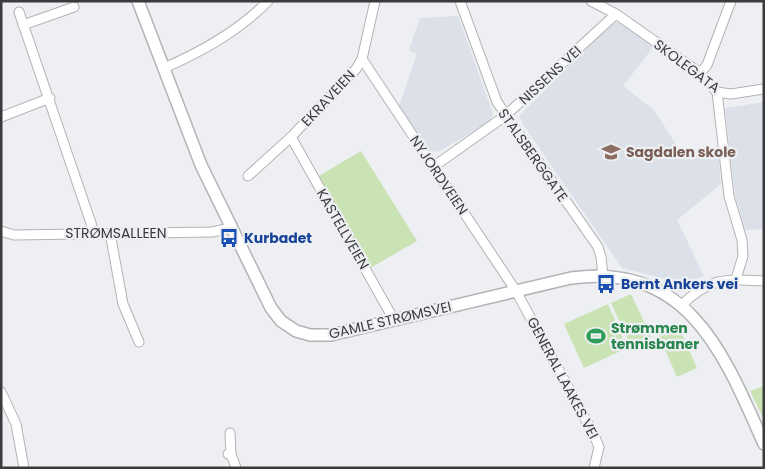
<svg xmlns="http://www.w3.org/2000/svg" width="765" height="469" viewBox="0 0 765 469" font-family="Poppins,sans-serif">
<rect width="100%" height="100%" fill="#eeeff2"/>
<g fill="#dbe0e9">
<polygon points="458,16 493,114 489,122 438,152 428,150 399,106 417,54 409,50 420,18"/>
<polygon points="621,22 654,46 623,86 654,110 682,154 718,149 721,184 677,220 704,276 688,281 673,281 622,268 524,126 519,116 611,24"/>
<polygon points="764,102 764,229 745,230 735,194 725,108"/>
</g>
<g fill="#cae3b5">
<polygon points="361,151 417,241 367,270 314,179"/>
<polygon points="631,294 651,337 631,346 611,303"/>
<polygon points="608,304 627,348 584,368 564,324"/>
<polygon points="679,327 697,368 677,377 659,336"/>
<polygon points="764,386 764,420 750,391"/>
</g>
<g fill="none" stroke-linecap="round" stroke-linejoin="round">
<g stroke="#b2b3b5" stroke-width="11">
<g id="street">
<polyline points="460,1 497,102 598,247 601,257 603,276"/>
<polyline points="591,1 616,14 700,73 717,92 731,94 764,89"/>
<polyline points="19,12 94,232"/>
<polyline points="23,25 74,7"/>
<polyline points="362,59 516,291 594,435 599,447 594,468"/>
<path d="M164 68C201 52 239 31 268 1"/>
<polyline points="700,73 707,65 731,1"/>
<polyline points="717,92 729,196 742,240 743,256 736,279"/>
<polyline points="1,117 50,98"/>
<polyline points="291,137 394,320"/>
<polyline points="433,167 505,116 616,14"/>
<polyline points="248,176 291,137 356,69 362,59 375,1"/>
<polyline points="1,231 14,235 212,232 231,228"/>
<polyline points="110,233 123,304 139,342"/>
<path d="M681 306C709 277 726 279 764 281"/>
<polyline points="1,392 16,424 24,468"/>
<polyline points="230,433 231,454"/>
<polyline points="228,454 231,454 236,468"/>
</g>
</g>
<g stroke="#b2b3b5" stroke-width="14">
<path id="secondary" d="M138 1 201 165 271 308 281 321 296 331 310 335H331L571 278C689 262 724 354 764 444"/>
</g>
<use href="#street" stroke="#fff" stroke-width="9"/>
<use href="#secondary" stroke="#fff" stroke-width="11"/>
</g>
<defs>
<g id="school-bare" transform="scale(1.5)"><path d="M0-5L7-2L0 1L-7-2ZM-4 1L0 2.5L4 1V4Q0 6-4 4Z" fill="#8d6e63" stroke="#eeeff2" stroke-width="2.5" paint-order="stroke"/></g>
<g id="bus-bare" transform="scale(1.5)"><path d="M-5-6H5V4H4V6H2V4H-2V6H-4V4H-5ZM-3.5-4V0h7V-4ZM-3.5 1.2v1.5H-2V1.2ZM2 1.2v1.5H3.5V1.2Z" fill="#1a4fb4" stroke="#eeeff2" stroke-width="2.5" paint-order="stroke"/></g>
<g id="stadium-bare" transform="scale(1.5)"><path d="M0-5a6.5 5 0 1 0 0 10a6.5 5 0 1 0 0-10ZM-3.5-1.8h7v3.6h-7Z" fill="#2e9e5b" stroke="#eeeff2" stroke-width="2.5" paint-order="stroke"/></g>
</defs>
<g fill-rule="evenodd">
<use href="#school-bare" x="611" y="152"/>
<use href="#bus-bare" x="229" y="238"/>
<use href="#bus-bare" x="606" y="284"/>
<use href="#stadium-bare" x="596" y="336"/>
</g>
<g text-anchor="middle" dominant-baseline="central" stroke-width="4.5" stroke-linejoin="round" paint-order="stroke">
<g font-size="14" fill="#3a3b3c" stroke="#eeeff2">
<text transform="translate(687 66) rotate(37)">SKOLEGATA</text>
<text transform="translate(550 75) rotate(-43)">NISSENS VEI</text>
<text transform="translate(328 98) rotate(-47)">EKRAVEIEN</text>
<text transform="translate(533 155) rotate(55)">STALSBERGGATE</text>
<text transform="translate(439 175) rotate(56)">NYJORDVEIEN</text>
<text transform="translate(343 229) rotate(60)">KASTELLVEIEN</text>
<text x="116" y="233">STRØMSALLEEN</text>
<text transform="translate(390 320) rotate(-13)">GAMLE STRØMSVEI</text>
<text transform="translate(563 378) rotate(62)">GENERAL LAAKES VEI</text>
</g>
<g font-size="14" font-weight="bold" fill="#785e54" stroke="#eeeff2" text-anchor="start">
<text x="626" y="152">Sagdalen skole</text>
</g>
<g font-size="14" font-weight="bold" fill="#164399" stroke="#eeeff2" text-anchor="start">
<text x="244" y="238">Kurbadet</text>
<text x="621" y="284">Bernt Ankers vei</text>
</g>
<g font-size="14" font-weight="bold" fill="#27864d" stroke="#eeeff2" text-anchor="start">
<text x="611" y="328">Strømmen<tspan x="611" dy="16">tennisbaner</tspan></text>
</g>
</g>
<rect width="765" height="469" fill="none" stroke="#3a3b3c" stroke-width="5"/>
</svg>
